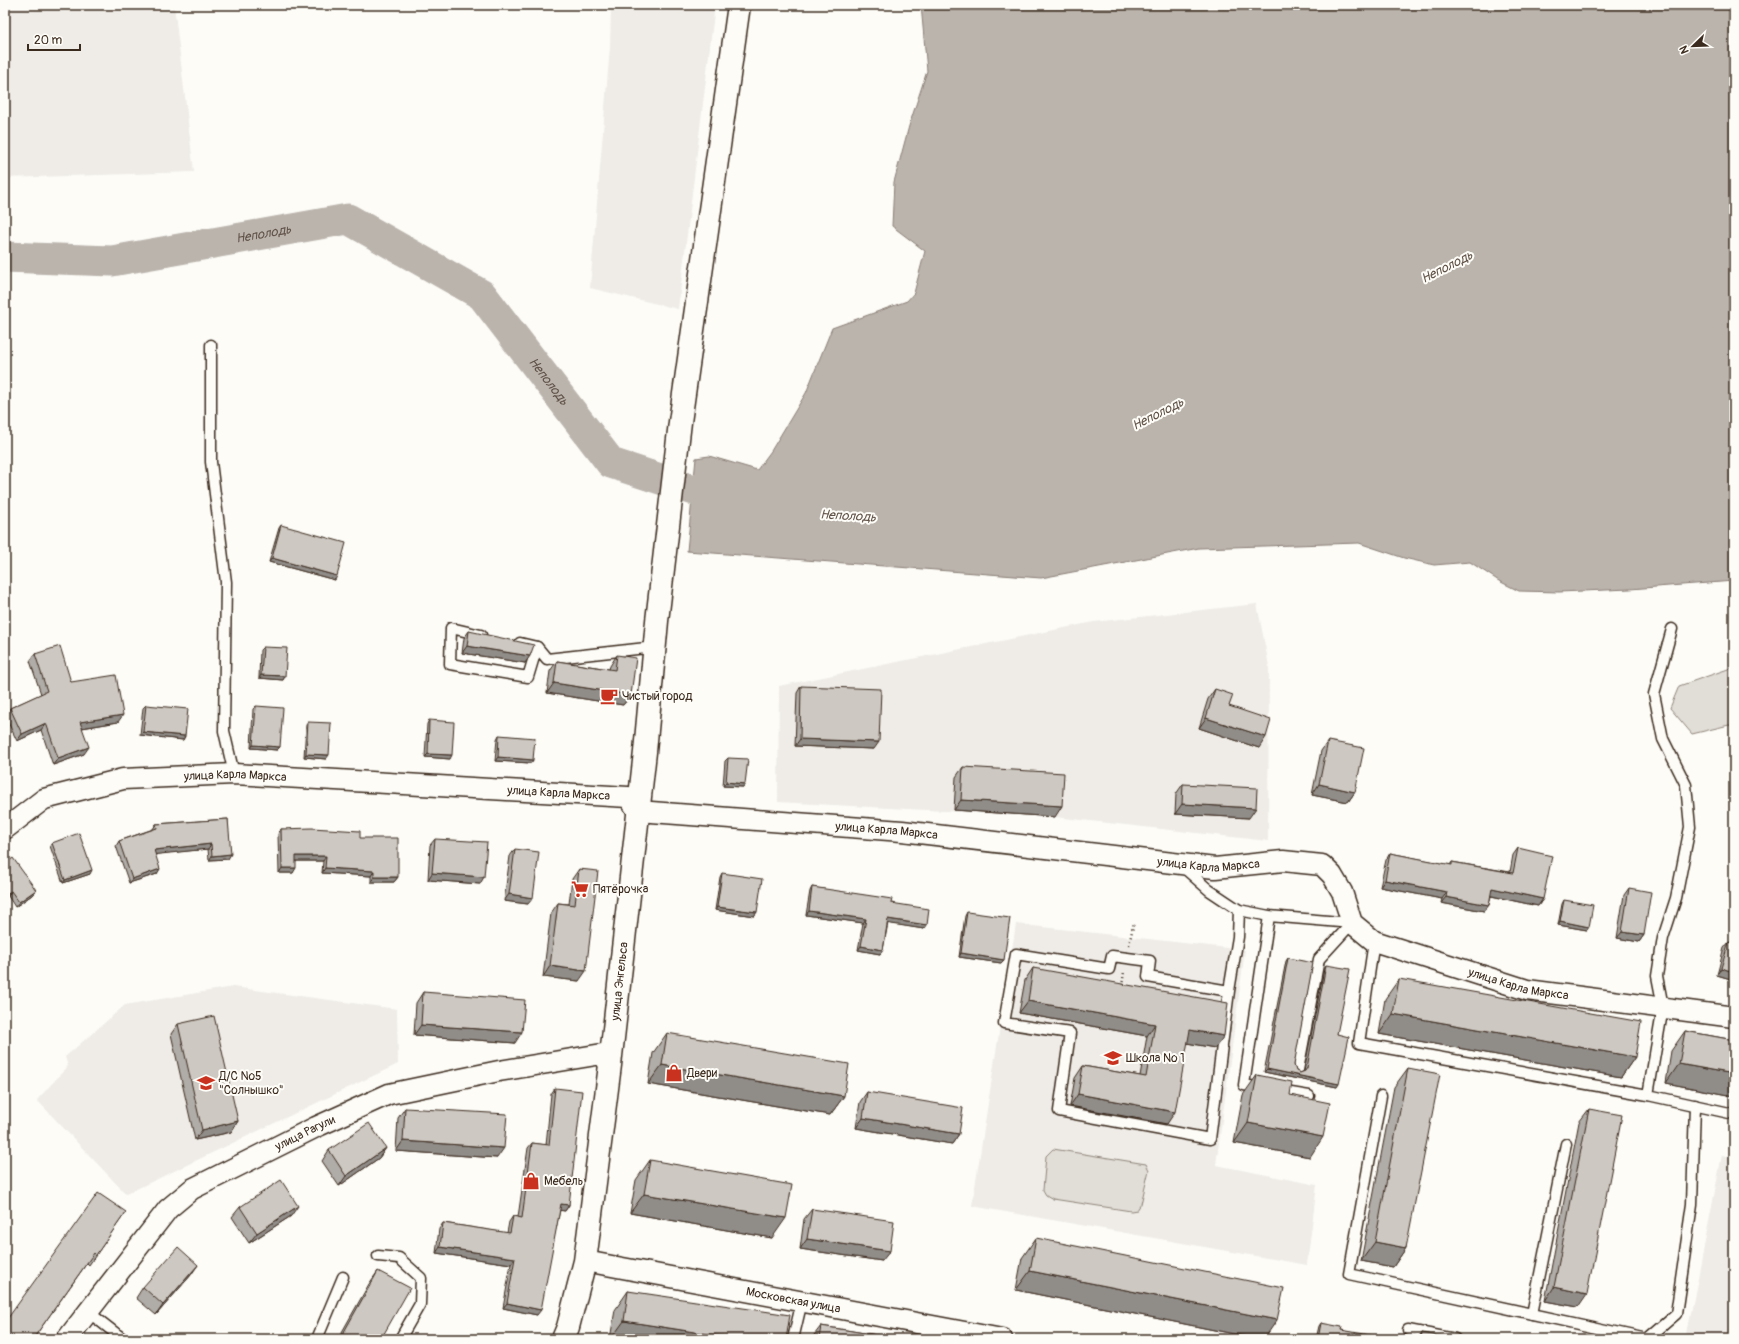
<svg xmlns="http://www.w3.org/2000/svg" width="1739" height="1344" viewBox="0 0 1739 1344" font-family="Pangolin,sans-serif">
<rect width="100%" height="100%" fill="#fdfcf7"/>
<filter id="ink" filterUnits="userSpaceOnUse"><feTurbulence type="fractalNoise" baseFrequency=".025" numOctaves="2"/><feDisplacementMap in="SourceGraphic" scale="8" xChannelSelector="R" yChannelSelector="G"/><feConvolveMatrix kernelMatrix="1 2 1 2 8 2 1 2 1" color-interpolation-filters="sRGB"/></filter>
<g filter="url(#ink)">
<g fill="#efece7">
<polygon points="5,5 174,5 194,172 5,178"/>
<polygon points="611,5 715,5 678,309 590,288 610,47"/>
<polygon points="1257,604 1269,666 1268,841 1055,817 778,802 779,686 1094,622"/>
<polygon points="1016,924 1245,950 1216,1165 1317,1185 1307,1265 972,1206"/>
<polygon points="233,987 397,1009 398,1064 126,1194 37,1100 68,1066 65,1057 125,1005"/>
<polygon points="1722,1155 1734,1158 1734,1339 1686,1339"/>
</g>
<g fill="#e1ded7" stroke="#8e847a">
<polygon points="1734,664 1734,726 1729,725 1692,734 1670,708 1679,686 1731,668"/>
<polygon points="1053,1149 1146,1164 1149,1170 1141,1204 1137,1210 1131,1211 1053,1199 1046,1195 1043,1190 1046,1156"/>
</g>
<polygon fill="#bbb4ad" stroke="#887d74" points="921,5 1734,5 1734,581 1630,589 1559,592 1519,591 1499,581 1470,562 1434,565 1404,558 1359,543 1199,548 1041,578 687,551 696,458 709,456 757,470 771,451 806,393 832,328 907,301 914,293 925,251 892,226 894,182 909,126 927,71"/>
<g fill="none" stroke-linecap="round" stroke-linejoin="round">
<path stroke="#bbb4ad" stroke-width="31" id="s1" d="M5 257 112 261 348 219 482 295 611 463 734 503"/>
<g stroke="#3b2a1e" stroke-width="13">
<g id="service">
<polyline points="211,345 211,462 226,582 224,731 234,774"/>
<polyline points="1672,629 1654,694 1663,739 1686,785 1690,827 1676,898 1663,938 1657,976 1663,1007 1648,1095 1734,1114"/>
<polyline points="481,635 451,628 450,664 528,677 537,647"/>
<polyline points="520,643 537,647 547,659 646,648 650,658"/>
<polyline points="1183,867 1209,890 1239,910 1269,916 1352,923"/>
<polyline points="1269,916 1244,1085 1309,1096"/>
<polyline points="1374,941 1359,1043 1648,1095"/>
<polyline points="1229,991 1148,977 1150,961 1112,956 1109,969 1016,954 1004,1023 1070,1033 1059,1111 1210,1139 1229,991 1238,937 1239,910"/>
<polyline points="1298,1070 1319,959 1352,923"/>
<polyline points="1381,1096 1349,1274 1647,1339 1676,1314 1692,1204 1695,1105"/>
<polyline points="378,1256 399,1258 421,1278 420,1304 400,1339"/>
<polyline points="87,1311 123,1339"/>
<polyline points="1532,1314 1566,1144"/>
<polyline points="1408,1330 1455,1339"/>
<polyline points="317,1339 343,1277"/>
<polyline points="793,1339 802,1301"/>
</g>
</g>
<g stroke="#3b2a1e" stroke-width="23">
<g id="minor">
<path id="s2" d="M5 829 44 799 123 779 234 774 628 797 638 811 902 831 1215 868 1283 861 1322 865 1332 875 1342 892 1352 923 1374 941 1527 990 1734 1017"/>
<path id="s3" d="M585 1261 1002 1339"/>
<path id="s4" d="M67 1339 168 1209 192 1189 316 1127 389 1094 499 1071 602 1054 610 1065"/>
</g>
</g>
<g stroke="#3b2a1e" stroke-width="25">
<g id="primary">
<path id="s5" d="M563 1339 568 1327 585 1261 610 1065 645 752 657 621 680 422 739 5"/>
</g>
</g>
<g stroke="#3b2a1e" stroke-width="2.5" stroke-dasharray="1 3" stroke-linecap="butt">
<polyline points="1129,945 1134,922"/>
<polyline points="1122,986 1124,972"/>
</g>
<use href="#service" stroke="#fdfcf7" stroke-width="10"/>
<use href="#minor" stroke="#fdfcf7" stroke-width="20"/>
<use href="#primary" stroke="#fdfcf7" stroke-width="22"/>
</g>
<g fill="#b0aca7" stroke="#3b2a1e">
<polygon points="281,525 335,580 269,562 279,528"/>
<polygon points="469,631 525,663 462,653 464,638"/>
<polygon points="263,647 285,676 283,680 259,678 260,650"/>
<polygon points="35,654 71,682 118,722 82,728 84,754 53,765 41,730 17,741 5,716 10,708 41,694 30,661"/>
<polygon points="617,655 631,695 623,705 547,693 550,671 557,661 609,669 610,666"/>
<polygon points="801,686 874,749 795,746 797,693"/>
<polygon points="1215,689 1229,706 1259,748 1199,728 1208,699"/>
<polygon points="146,705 185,736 183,740 140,735 143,708"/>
<polygon points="256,706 280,747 277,750 251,748 253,709"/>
<polygon points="429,720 450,759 425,757 427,724"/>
<polygon points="308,722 326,759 304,757 306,725"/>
<polygon points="499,735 533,760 531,763 495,761 497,739"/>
<polygon points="1328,741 1355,792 1348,802 1312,795 1321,751"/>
<polygon points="728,758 743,787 723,786 725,761"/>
<polygon points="963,767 1055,817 954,810 956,777"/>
<polygon points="1183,784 1249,818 1175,814 1176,794"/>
<polygon points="228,819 228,859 209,860 208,849 155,854 157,874 129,883 116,846 119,841 153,829 156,824"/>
<polygon points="281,829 360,838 398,877 394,882 371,882 371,876 322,873 323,861 296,861 293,873 279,873 278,834"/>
<polygon points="435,839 480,884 428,880 430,845"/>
<polygon points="52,843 90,874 63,883 50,846"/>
<polygon points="1518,848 1543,899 1538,906 1491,896 1489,905 1484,911 1441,903 1442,899 1380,887 1386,860 1390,853 1450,865 1452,862 1510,872 1513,855"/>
<polygon points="515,849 528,904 504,901 510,856"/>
<polygon points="5,864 36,890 32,895 15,907 8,896"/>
<polygon points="579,869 579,981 543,977 551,913 558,903 569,904 572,879"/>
<polygon points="722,873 757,912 754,916 715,910 720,877"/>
<polygon points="812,887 891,903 927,925 924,929 888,923 883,950 880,954 858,950 863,923 806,915 810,891"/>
<polygon points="1629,888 1644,935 1639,942 1617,938 1624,895"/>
<polygon points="1564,900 1587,930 1558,925 1562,904"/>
<polygon points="967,912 1004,960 1001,963 959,957 965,916"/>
<polygon points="1729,942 1734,980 1717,975 1724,948"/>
<polygon points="1288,958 1294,1065 1296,1071 1300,1073 1304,1071 1324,969 1326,965 1337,1034 1337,1087 1264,1072 1286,961"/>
<polygon points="1033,968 1215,1048 1187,1043 1167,1124 1070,1106 1075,1078 1083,1066 1140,1076 1147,1036 1019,1013 1025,980"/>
<polygon points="1399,979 1635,1057 1621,1077 1379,1034 1385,999"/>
<polygon points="423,992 515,1043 414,1035 416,1003"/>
<polygon points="178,1024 238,1121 231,1132 195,1140 171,1034"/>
<polygon points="1685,1031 1734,1040 1734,1096 1666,1083 1671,1051"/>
<polygon points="667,1033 844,1096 830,1115 648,1084 653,1053"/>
<polygon points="1408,1068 1406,1248 1393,1267 1361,1261 1394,1087"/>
<polygon points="1257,1075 1290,1095 1310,1157 1234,1143 1243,1095"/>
<polygon points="555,1088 569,1205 565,1211 560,1210 537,1315 503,1308 511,1264 436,1253 439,1229 443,1223 507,1233 509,1222 513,1216 518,1217 528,1148 532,1143 546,1145 551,1094"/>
<polygon points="867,1092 959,1134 952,1144 856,1128 860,1102"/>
<polygon points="405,1108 497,1158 396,1151 398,1118"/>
<polygon points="1589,1109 1578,1307 1545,1301 1579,1122"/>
<polygon points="386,1148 379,1158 339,1186 322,1161 329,1150"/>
<polygon points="650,1160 772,1238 630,1213 636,1180"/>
<polygon points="240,1207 291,1216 249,1243 232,1217"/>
<polygon points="812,1209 882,1261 800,1249 804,1219"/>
<polygon points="126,1212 89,1265 87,1263 33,1339 5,1339 5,1322"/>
<polygon points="1036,1238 1264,1339 1259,1339 1016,1290 1022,1258"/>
<polygon points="378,1271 381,1339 338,1339 369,1284"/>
<polygon points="191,1275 156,1315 136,1298 143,1287"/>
<polygon points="628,1291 786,1339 610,1339 615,1310"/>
<polygon points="1321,1323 1341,1330 1381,1339 1316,1339 1319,1326"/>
<polygon points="821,1326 902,1339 811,1339"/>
<polygon points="1422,1333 1457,1339 1418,1339"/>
</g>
<g fill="#908c88" stroke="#3b2a1e">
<polygon points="272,558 337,576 335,580 269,562"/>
<polygon points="467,646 530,656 525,663 462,653"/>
<polygon points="261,675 285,676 283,680 259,678"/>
<polygon points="554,683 631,695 623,705 547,693"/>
<polygon points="123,715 118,722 75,729 80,722"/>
<polygon points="1206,718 1266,737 1259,748 1199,728"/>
<polygon points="46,723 41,730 17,741 22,734"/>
<polygon points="143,732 185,736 183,740 140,735"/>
<polygon points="800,739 879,742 874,749 795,746"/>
<polygon points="253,745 280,747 277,750 251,748"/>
<polygon points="89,747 84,754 53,765 58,758"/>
<polygon points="306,754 329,755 326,759 304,757"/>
<polygon points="428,754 452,755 450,759 425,757"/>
<polygon points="498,757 533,760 531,763 495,761"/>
<polygon points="726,782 745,784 743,787 723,786"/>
<polygon points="1319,784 1355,792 1348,802 1312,795"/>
<polygon points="961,800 1062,806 1055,817 954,810"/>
<polygon points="1182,804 1256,808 1249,818 1175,814"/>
<polygon points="211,844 208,849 151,855 154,850"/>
<polygon points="231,854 228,859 209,860 212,856"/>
<polygon points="296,856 326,856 323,861 293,861"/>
<polygon points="282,868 296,868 293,873 279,873"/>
<polygon points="325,868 374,871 371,876 322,873"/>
<polygon points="160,869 157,874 129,883 132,879"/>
<polygon points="92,870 90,874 63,883 65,880"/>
<polygon points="432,873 484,877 480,884 428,880"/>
<polygon points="374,877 398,877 394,882 371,882"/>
<polygon points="1385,880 1447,892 1442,899 1380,887"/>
<polygon points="1492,888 1543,899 1538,906 1487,895"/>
<polygon points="36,890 32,895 15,907 19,902"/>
<polygon points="11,891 8,896 5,898 5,895"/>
<polygon points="509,894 533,898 528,904 504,901"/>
<polygon points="1446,897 1489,905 1484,911 1441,903"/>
<polygon points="717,907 757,912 754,916 715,910"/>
<polygon points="809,911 866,919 863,923 806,915"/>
<polygon points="888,919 927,925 924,929 885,923"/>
<polygon points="1560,921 1589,927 1587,930 1558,925"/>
<polygon points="1622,932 1644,935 1639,942 1617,938"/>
<polygon points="861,946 883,950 880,954 858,950"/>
<polygon points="961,953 1004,960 1001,963 959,957"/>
<polygon points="550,966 586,971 579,981 543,977"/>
<polygon points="1721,968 1734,972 1734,980 1717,975"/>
<polygon points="1028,1001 1155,1024 1147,1036 1019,1013"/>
<polygon points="1393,1014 1635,1057 1621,1077 1379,1034"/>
<polygon points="421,1025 522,1032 515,1043 414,1035"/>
<polygon points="1190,1030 1224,1036 1215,1048 1181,1042"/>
<polygon points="1679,1064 1734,1074 1734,1096 1666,1083"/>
<polygon points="662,1065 844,1096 830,1115 648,1084"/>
<polygon points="1267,1069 1339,1084 1337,1087 1264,1072"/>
<polygon points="1078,1094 1175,1112 1167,1124 1070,1106"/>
<polygon points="863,1118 959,1134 952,1144 856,1128"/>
<polygon points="238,1121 231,1132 195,1140 202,1130"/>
<polygon points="1248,1123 1323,1137 1310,1157 1234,1143"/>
<polygon points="403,1141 504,1148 497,1158 396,1151"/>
<polygon points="386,1148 379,1158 339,1186 346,1176"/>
<polygon points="644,1194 786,1218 772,1238 630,1213"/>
<polygon points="561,1204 569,1205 565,1211 557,1210"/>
<polygon points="298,1206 291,1216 249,1243 257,1233"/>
<polygon points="807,1239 890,1251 882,1261 800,1249"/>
<polygon points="1375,1242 1406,1248 1393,1267 1361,1261"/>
<polygon points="440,1247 515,1258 511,1264 436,1253"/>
<polygon points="198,1265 191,1275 156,1315 163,1305"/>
<polygon points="1030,1271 1277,1320 1264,1339 1259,1339 1016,1290"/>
<polygon points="1554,1287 1587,1294 1578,1307 1545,1301"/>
<polygon points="507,1303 541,1310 537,1315 503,1308"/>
<polygon points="624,1321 739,1339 611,1339"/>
</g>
<g fill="#cdc8c2" stroke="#3b2a1e">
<polygon points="281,525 346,543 337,576 272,558"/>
<polygon points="469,631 534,645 530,656 467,646"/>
<polygon points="60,646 71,682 116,675 123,715 80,722 89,747 58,758 46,723 22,734 10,708 47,691 35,654"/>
<polygon points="263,647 287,648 285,676 261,675"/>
<polygon points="617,655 636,658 631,695 554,683 557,661 615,670"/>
<polygon points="801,686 881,689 879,742 800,739"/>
<polygon points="1215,689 1233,695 1229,706 1271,720 1266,737 1206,718"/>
<polygon points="146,705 188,709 185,736 143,732"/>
<polygon points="256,706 283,708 280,747 253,745"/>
<polygon points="429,720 454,722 452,755 428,754"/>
<polygon points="308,722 331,723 329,755 306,754"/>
<polygon points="499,735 535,738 533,760 498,757"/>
<polygon points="1328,741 1364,748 1355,792 1319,784"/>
<polygon points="728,758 748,759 745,784 726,782"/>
<polygon points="963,767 1064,773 1062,806 961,800"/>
<polygon points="1183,784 1257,788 1256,808 1182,804"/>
<polygon points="228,819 231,854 212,856 211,844 154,850 160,869 132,879 119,841 157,828 156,824"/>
<polygon points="312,828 360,831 360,838 398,838 398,877 374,877 374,871 325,868 326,856 296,856 296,868 282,868 281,829"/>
<polygon points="79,833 92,870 65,880 52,843"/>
<polygon points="435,839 487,842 484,877 432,873"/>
<polygon points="1518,848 1552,856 1543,899 1492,888 1489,905 1446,897 1447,892 1385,880 1390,853 1452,865 1452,862 1513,873"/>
<polygon points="515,849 539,852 533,898 509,894"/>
<polygon points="13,858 36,890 19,902 11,891 5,895 5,864"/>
<polygon points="579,869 598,871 586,971 550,966 558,903 575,905"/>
<polygon points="722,873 762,879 757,912 717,907"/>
<polygon points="812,887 892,899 891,903 929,909 927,925 888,919 883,950 861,946 866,919 809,911"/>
<polygon points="1629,888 1651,892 1644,935 1622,932"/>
<polygon points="1564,900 1593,905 1589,927 1560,921"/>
<polygon points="967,912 1010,918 1004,960 961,953"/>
<polygon points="1729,942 1734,943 1734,972 1721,968"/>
<polygon points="1288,958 1313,963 1294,1065 1296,1071 1300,1073 1305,1071 1307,1068 1326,965 1350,969 1337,1034 1349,1037 1339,1084 1267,1069"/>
<polygon points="1033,968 1228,1003 1224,1036 1190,1030 1175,1112 1078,1094 1083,1066 1146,1077 1155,1024 1028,1001"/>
<polygon points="1399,979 1641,1022 1635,1057 1393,1014"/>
<polygon points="423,992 525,1000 522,1032 421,1025"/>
<polygon points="214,1016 238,1121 202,1130 178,1024"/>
<polygon points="1685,1031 1734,1040 1734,1074 1679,1064"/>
<polygon points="667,1033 849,1064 844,1096 662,1065"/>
<polygon points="1408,1068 1440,1074 1406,1248 1375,1242"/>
<polygon points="1257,1075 1292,1082 1290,1095 1330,1103 1323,1137 1248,1123"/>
<polygon points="555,1088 582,1091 569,1205 561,1204 541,1310 507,1303 515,1258 440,1247 443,1223 510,1233 513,1216 522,1218 532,1143 549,1145"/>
<polygon points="867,1092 963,1108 959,1134 863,1118"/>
<polygon points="405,1108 507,1114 504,1148 403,1141"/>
<polygon points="1589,1109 1622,1115 1587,1294 1554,1287"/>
<polygon points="369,1123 386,1148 346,1176 329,1150"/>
<polygon points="650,1160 792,1185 786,1218 644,1194"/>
<polygon points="281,1180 298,1206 257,1233 240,1207"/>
<polygon points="98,1193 126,1212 96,1255 94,1253 33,1339 14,1339 5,1333 5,1322"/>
<polygon points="812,1209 894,1221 890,1251 807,1239"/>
<polygon points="1036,1238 1284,1288 1277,1320 1030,1271"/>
<polygon points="178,1247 198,1265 163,1305 143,1287"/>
<polygon points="378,1271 410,1288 381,1339 340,1339"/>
<polygon points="628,1291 790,1315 786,1339 739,1339 624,1321"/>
<polygon points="1321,1323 1342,1327 1341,1330 1382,1337 1381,1339 1318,1339"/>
<polygon points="821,1326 902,1339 819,1339"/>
<polygon points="1422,1333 1457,1339 1421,1339"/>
</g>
</g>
<defs>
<g id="cafe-bare" transform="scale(1.38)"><path d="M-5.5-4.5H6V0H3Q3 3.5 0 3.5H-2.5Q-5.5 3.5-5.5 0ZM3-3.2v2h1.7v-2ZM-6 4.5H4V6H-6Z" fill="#c8321e" stroke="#fdfcf7" stroke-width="2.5" paint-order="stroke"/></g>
<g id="supermarket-bare" transform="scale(1.38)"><path d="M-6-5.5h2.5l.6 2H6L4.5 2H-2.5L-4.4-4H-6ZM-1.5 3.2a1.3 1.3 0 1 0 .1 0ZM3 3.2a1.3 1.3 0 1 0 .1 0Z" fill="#c8321e" stroke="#fdfcf7" stroke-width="2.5" paint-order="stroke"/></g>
<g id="school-bare" transform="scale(1.38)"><path d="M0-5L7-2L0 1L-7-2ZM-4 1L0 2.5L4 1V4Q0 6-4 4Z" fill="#c8321e" stroke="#fdfcf7" stroke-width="2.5" paint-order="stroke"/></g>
<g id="shop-bare" transform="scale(1.38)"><path d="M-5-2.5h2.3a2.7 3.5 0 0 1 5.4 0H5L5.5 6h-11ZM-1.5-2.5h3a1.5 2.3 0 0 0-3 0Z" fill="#c8321e" stroke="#fdfcf7" stroke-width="2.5" paint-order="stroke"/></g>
</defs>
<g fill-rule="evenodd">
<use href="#cafe-bare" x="609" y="696"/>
<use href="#supermarket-bare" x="580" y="889"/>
<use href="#school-bare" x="1113" y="1058"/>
<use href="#shop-bare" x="674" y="1073"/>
<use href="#school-bare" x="206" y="1083"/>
<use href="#shop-bare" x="531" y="1181"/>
</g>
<g text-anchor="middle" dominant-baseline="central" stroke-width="4" stroke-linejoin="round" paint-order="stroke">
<g font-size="12" fill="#3b2a1e" stroke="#fdfcf7" text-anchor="start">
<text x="622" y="696">Чистый город</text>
<text x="593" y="889">Пятёрочка</text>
<text x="1126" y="1058">Школа № 1</text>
<text x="687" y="1073">Двери</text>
<text x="219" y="1076">Д/С №5<tspan x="219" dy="14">"Солнышко"</tspan></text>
<text x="544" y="1181">Мебель</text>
</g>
<g font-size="12" fill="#3b2a1e" stroke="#fdfcf7">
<text stroke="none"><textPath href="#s2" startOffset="243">улица Карла Маркса</textPath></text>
<text stroke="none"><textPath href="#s2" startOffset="567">улица Карла Маркса</textPath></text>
<text stroke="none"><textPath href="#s2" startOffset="903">улица Карла Маркса</textPath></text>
<text stroke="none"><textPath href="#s2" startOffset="1227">улица Карла Маркса</textPath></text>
<text stroke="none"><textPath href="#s5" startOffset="363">улица Энгельса</textPath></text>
<text stroke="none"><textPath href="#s2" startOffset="1587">улица Карла Маркса</textPath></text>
<text stroke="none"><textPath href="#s4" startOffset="322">улица Рагули</textPath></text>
<text stroke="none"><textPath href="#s3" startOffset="212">Московская улица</textPath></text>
</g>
<g font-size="13" font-style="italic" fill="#615349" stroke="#fdfcf7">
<text stroke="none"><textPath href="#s1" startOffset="261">Неполодь</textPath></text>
<text transform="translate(1447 267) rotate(-27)">Неполодь</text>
<text stroke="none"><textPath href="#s1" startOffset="610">Неполодь</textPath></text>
<text transform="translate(1158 414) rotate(-27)">Неполодь</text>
<text transform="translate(848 516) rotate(3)">Неполодь</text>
</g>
</g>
<rect width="1739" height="1344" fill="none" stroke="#fdfcf7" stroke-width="20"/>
<rect x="10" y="10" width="1719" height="1324" fill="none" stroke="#3b2a1e" stroke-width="1.5" filter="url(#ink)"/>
<g transform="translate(1693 46) rotate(247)" stroke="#fdfcf7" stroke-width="3" paint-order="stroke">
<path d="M0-3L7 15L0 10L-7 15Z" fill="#3b2a1e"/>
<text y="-6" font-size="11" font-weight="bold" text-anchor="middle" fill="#3b2a1e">N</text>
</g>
<path d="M28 44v6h52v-6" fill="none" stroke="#3b2a1e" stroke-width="2"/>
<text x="34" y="44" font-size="12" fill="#3b2a1e" stroke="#fdfcf7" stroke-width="3" paint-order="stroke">20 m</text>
</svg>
